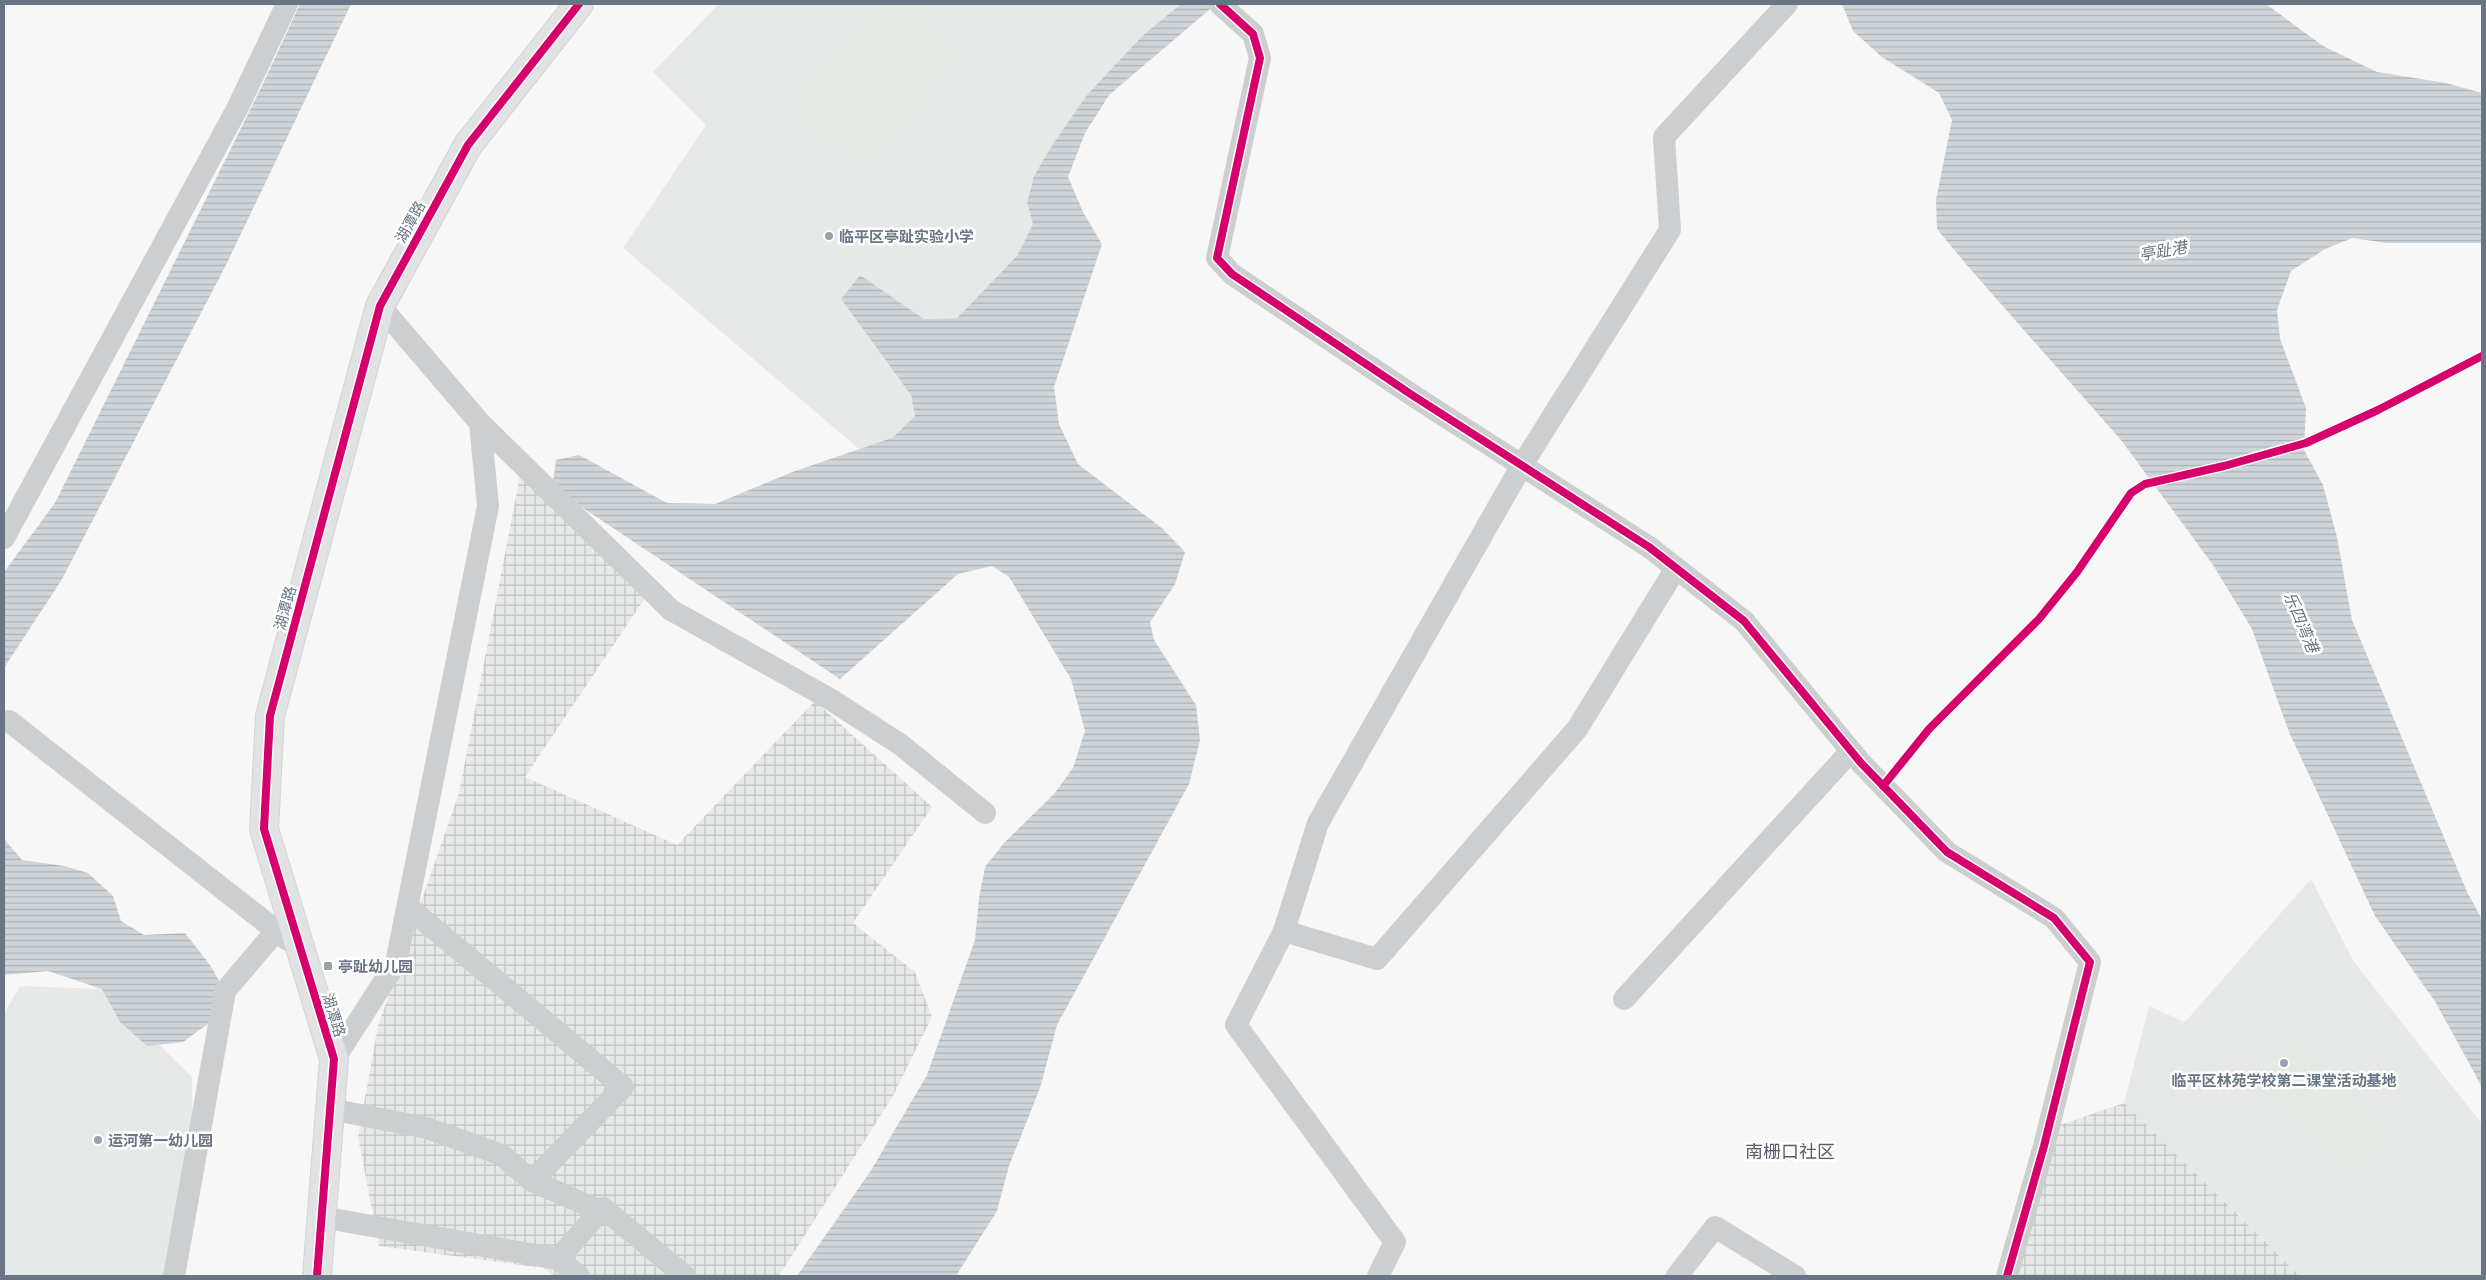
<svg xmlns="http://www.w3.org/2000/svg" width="2486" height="1280" viewBox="0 0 2486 1280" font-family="Helvetica,'Noto Sans SC',sans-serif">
<defs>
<pattern id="industrial-grid" width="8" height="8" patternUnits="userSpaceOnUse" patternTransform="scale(1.25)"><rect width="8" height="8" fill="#e7e9e9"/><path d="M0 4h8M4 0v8" fill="none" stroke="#bfc1c2"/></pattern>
<pattern id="water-rules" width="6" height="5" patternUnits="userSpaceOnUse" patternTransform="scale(1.25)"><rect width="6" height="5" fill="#cfd4d8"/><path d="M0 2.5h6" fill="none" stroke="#acb1b5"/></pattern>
</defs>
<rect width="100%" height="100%" fill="#f7f7f7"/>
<g fill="#e7e9e9">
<polygon points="719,4 1181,4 1142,36 1087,95 1034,176 1027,203 1033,224 1017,257 957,318 924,319 860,275 841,299 911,395 915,416 892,439 859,449 623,248 706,125 653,72"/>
<polygon points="2311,879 2354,962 2482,1124 2482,1276 2300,1276 2124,1103 2149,1006 2185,1022"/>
<polygon points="20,986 102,989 192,1077 193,1204 169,1276 4,1276 4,1014"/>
</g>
<g fill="url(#industrial-grid)">
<polygon points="522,465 647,595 525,777 677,845 815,701 932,807 853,923 915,972 932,1017 893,1096 779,1276 554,1276 544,1268 379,1246 358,1137 378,1026 459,793"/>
<polygon points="2124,1103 2300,1276 2011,1276 2048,1129"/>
</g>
<g fill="#e6eae5">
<polygon points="875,4 909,4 968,54 863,175 785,108"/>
<polygon points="2300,1034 2395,1130 2347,1176 2252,1081"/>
</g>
<g fill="url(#water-rules)">
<polygon points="300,4 351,4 226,265 61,581 4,668 4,572 55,503 262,86"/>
<polygon points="1181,4 1216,4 1109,95 1085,133 1068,177 1084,214 1102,244 1054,387 1059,424 1078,464 1163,529 1185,552 1175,584 1150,622 1154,640 1196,705 1200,740 1189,784 1057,1025 1040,1088 1009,1166 997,1211 956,1276 797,1276 870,1172 927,1075 975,940 979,898 985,867 1004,843 1054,794 1073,768 1085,731 1071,679 1009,577 992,566 958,574 840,679 574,502 553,483 556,460 579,455 667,503 715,504 795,471 892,438 915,416 911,395 841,299 860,275 924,319 957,318 1017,256 1033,224 1027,203 1034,176 1053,144 1087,95 1142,36"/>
<polygon points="1842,4 2266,4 2323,46 2377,72 2446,83 2482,93 2482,243 2387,243 2352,238 2325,249 2291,271 2277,310 2280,339 2306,408 2304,450 2323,485 2337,537 2352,620 2468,894 2482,919 2482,1087 2436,1003 2375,916 2289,732 2252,629 2213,565 2121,440 1971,270 1937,229 1936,200 1952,120 1939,93 1882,57 1853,31"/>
<polygon points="4,839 22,860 64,866 88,873 113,896 121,921 144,935 185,933 210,965 225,991 209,1023 183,1042 147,1046 120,1022 102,989 48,971 4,975"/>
</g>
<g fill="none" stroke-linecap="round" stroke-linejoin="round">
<g stroke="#d3d4d5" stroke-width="30">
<polyline id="secondary" points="317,1276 334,1059 264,829 270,716 380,306 468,145 579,4"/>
</g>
<g stroke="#cdced0" stroke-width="22">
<polyline points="1220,4 1253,34 1260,58 1217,258 1232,274 1412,395 1649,547 1744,621 1861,763 1947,852 2054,918 2090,962 2044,1146 2007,1276"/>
<polyline points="480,423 671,610 830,699 901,745 985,813"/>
<polyline points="4,538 237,109 287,4"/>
<polyline points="9,721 288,940"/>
<polyline points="408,907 623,1087 532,1181 614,1217"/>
<polyline points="1284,931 1318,823 1522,465 1670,230 1664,137 1787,4"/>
<polyline points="1624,999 1851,751"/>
<polyline points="334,1059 396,963 488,506 480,423 380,306"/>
<polyline points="330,1109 427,1128 502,1155 532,1181"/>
<polyline points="321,1217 558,1259 579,1276"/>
<polyline points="558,1259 603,1208 685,1276"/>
<polyline points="174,1276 225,991 276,931"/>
<polyline points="1378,1276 1395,1242 1236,1025 1284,931 1377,959 1577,729 1676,568"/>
<polyline points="1677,1276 1715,1227 1795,1276"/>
</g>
<use href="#secondary" stroke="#e1e2e3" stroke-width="28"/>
<g stroke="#fff" stroke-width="11">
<g id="cycleway">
<polyline points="1220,4 1253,34 1260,58 1217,258 1232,274 1412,395 1649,547 1744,621 1861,763 1947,852 2054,918 2090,962 2044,1146 2007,1276"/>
<polyline points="1883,786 1929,729 2039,619 2077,572 2131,493 2145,484 2224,466 2306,443 2378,410 2482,356"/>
<polyline points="317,1276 334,1059 264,829 270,716 380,306 468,145 579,4"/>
</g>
</g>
<use href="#cycleway" stroke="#d6006c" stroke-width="8"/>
</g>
<g fill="#9ba2ac" stroke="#fff" stroke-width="2">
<circle cx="829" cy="236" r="5"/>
<rect x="323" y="961" width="10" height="10" rx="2.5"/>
<circle cx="2284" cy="1063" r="5"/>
<circle cx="98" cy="1140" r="5"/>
</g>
<g text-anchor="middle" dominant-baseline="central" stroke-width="5" stroke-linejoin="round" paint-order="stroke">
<g font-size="15" fill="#697484" stroke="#fff">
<text transform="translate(410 222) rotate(-61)">湖潭路</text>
<text transform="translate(285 608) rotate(-75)">湖潭路</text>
<text transform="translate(334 1015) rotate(73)">湖潭路</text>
</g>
<g font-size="15" font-weight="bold" fill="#697484" stroke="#fff" text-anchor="start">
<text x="839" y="236">临平区亭趾实验小学</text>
<text x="338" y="966">亭趾幼儿园</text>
<text x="2284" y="1080" text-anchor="middle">临平区林苑学校第二课堂活动基地</text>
<text x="108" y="1140">运河第一幼儿园</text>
</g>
<g font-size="16" font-style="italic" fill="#657480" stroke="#fff">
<text transform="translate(2163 251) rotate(-10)">亭趾港</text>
<text transform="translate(2301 622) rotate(67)">乐四湾港</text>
</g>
<g font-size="18" fill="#575e6a" stroke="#fff">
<text x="1790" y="1152">南栅口社区</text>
</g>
</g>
<rect width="2486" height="1280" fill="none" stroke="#697484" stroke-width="10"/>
</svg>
